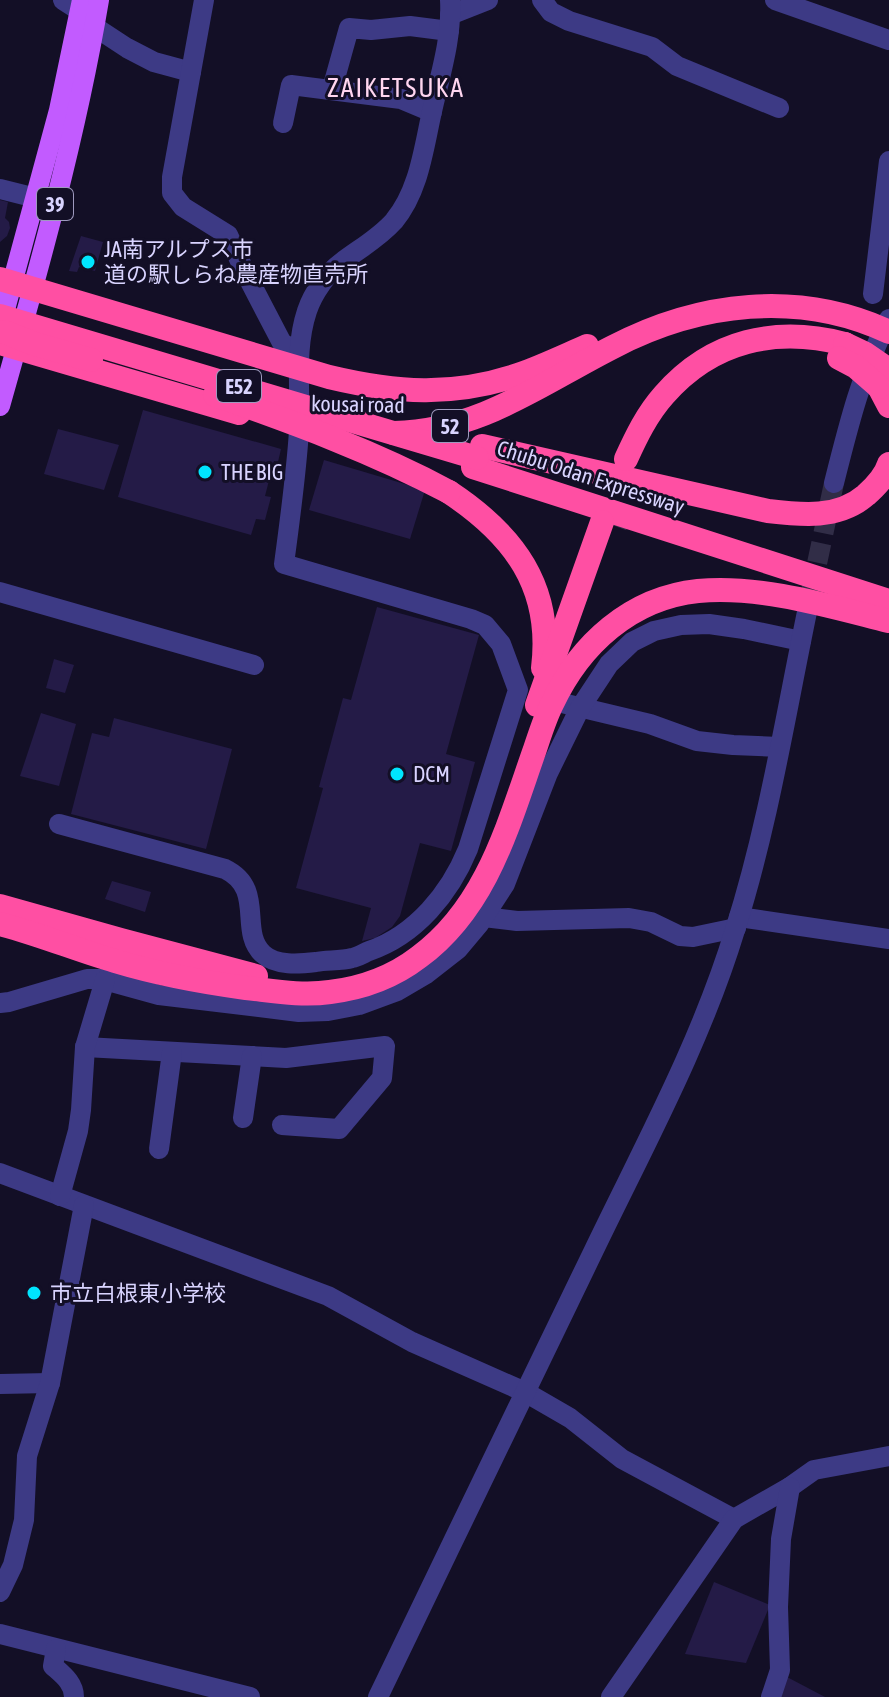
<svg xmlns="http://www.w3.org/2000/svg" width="889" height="1697" viewBox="0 0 889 1697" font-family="'Asap Condensed','Noto Sans JP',sans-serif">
<rect width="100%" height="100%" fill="#130f26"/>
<g fill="#241b47">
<polygon points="0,200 8,202 5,218 9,222 10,228 7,236 0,242"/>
<polygon points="81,236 103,242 95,271 79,267 77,272 69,271"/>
<polygon points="143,410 281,449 278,462 274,461 265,496 271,497 265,520 256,519 251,535 118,497"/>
<polygon points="58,429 119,445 104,490 44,474"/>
<polygon points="324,460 425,490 410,539 309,510"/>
<polygon points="377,607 479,635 446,754 475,762 451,851 420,843 400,916 392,927 375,938 362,941 371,908 296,888 323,788 319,787 343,698 351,700"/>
<polygon points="54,659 74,665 65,693 46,688"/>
<polygon points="41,713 76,724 59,786 20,776"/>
<polygon points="114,718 232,749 206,849 71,814 92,733 109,737"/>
<polygon points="112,881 151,892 145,912 105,899"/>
<polygon points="714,1582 770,1605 746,1663 685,1654"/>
<polygon points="787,1677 825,1697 779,1697"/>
</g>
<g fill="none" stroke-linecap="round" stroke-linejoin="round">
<polyline stroke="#312d47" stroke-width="20" stroke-dasharray="20 10" stroke-linecap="butt" points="811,592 834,483"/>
<polyline stroke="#312d47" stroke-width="24" stroke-dasharray="24 12" stroke-linecap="butt" points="615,526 639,463"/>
<g stroke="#3d3a85" stroke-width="20">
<polyline points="63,0 80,11 95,27 127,48 154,62 191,72"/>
<polyline points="204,0 172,177 172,193 183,207 228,235 245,272 282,343 299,352"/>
<polyline points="542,0 551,12 569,21 652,47 677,66 779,108"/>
<polyline points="775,0 889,40"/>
<polyline points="450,15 488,0"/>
<polyline points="332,89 349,28 371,30 410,26 449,31"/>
<polyline points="283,123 291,85 401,99 432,112"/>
<polyline points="0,189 52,202"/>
<polyline points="873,294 889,161"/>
<path d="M834 483C848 427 862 370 889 319"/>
<polyline points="0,592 254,665"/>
<polyline points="562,703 650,724 697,741 733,745 779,747"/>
<path d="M59 824 225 869C266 889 238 931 263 954 276 966 299 964 316 962 327 960 341 961 352 958 358 957 364 953 369 951 416 935 450 893 468 849L518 690 501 644 485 625 471 619 284 564C290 520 296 476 299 431 301 391 294 350 307 311 313 293 327 273 342 262 359 249 379 238 394 221 420 190 424 145 433 107 441 72 452 37 450 0"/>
<polyline points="484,917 517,921 629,918 651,922 680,936 693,937 736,928"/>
<polyline points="739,917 889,939"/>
<polyline points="0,1003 9,1002 87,979 101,979 159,995 299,1012 328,1011 359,1005 397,991 426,974 458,949 479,924 505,884 548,773 580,708 609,664 632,642 654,631 681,625 709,624 744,629 801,641"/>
<polyline points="85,1047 286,1058 385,1046 382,1078 339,1129 282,1125"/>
<polyline points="243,1118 252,1056"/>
<polyline points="159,1149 172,1052"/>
<polyline points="0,1173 328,1296 412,1342 525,1392 570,1418 622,1459 734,1519"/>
<polyline points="60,1196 78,1131 81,1110 85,1047 105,980"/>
<polyline points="0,1384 50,1383"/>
<polyline points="0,1592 13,1565 24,1520 27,1456 50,1383 84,1205"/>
<polyline points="0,1634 250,1697"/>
<path d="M56 1649 53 1666C63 1675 74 1683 74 1697"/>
<path d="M378 1697C450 1548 521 1399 594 1250 644 1146 701 1042 735 930 768 826 785 718 807 612"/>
<polyline points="611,1697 734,1519 790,1487 814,1470 889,1456"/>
<polyline points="771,1697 780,1670 778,1607 781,1539 790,1487"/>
</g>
<g stroke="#c25bff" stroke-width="20">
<polyline points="0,328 59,110 82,0"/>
<path d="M0 406C38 272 76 137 99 0"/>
</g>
<g stroke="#ff4fa3" stroke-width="24">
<path d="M0 279 329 377C396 393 452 397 518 375 541 367 564 356 587 346"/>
<polyline points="0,343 239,413"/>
<polyline points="879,387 889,406"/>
<path d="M394 433C480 431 540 384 613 347 699 302 799 290 889 332"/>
<path d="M482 446 768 511C802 515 838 519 866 495 876 486 885 477 889 464"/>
<path d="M626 459C636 437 647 414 664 395 712 340 776 326 845 344"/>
<polyline points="473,467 889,601"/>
<path d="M449 492C514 535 553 587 543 668"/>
<polyline points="537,705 602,522"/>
<polyline points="0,906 121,940 256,976"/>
<path d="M0 924C39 934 77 950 115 961 158 974 201 982 246 988 274 991 302 996 330 992 363 988 393 977 419 957 487 907 508 825 535 749 540 734 545 718 552 704 580 644 631 598 698 591 760 585 829 606 889 621"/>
</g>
<g stroke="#ff4fa3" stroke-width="24">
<polyline points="0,316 477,458"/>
<polyline points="4,332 35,344 91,360"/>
<polyline points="845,344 864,353 889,370"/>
<polyline points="839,358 856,367 879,387"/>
<path d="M215 395C295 423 374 452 449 492"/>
</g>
</g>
<g fill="#00e5ff" stroke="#130f26" stroke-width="3">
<circle cx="88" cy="262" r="8"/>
<circle cx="205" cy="472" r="8"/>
<circle cx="397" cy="774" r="8"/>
<circle cx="34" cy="1293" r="8"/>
</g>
<g text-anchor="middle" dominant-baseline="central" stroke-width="6" stroke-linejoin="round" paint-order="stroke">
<g fill="#130f26" stroke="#9e99be" stroke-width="2">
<rect x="37" y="188" width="36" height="32" rx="6"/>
<rect x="217" y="370" width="44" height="32" rx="6"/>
<rect x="432" y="410" width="36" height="32" rx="6"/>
</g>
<g font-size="20" font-weight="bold" fill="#d9d4ff">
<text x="55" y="204">39</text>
<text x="239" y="386">E52</text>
<text x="450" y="426">52</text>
</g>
<g font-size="22" fill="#d9d4ff" stroke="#130f26" text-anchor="start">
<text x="104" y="249">JA南アルプス市<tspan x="104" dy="25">道の駅しらね農産物直売所</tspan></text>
<text x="221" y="472">THE BIG</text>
<text x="413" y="774">DCM</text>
<text x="50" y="1293">市立白根東小学校</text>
</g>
<g font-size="22" fill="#d9d4ff" stroke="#130f26">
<text transform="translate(358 404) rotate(1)">kousai road</text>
<text transform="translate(591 477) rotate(18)">Chubu Odan Expressway</text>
</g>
<g font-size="26" letter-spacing="2" fill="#ffd6f0" stroke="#130f26">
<text x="396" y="88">ZAIKETSUKA</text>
</g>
</g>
</svg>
